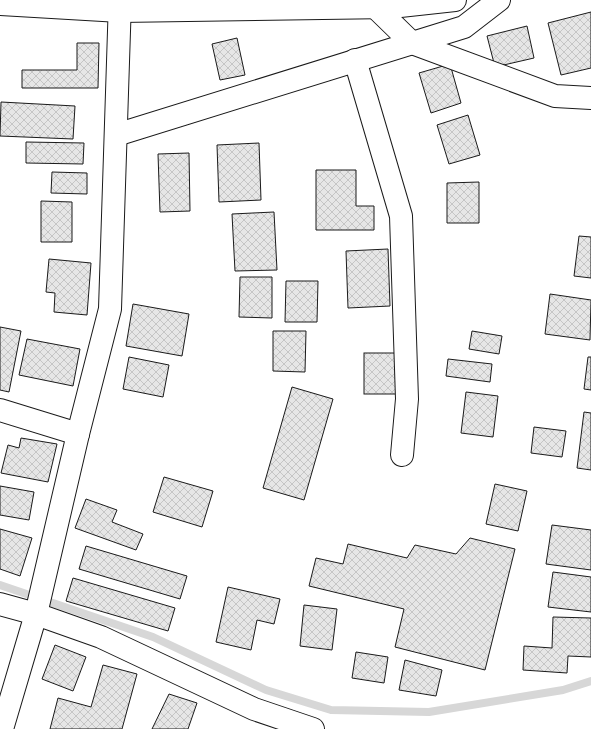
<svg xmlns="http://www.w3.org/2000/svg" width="591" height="729" viewBox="0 0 591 729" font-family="Merriweather,serif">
<defs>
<pattern id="building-cross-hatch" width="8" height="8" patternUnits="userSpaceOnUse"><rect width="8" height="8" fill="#e6e6e6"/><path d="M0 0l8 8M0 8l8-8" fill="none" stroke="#c5c5c5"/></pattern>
</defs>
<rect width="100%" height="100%" fill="#fff"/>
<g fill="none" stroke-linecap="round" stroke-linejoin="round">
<polyline stroke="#d7d7d7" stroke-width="8" points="0,585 153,637 266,690 331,710 429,712 563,690 591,681"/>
</g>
<g fill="url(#building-cross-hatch)" stroke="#1a1a1a">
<polygon points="591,12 591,68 561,75 548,23"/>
<polygon points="527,26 534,58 495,67 487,36"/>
<polygon points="237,38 245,75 220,80 212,44"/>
<polygon points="77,43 99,43 98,88 22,88 22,70 77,70"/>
<polygon points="450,64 461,103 431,113 419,73"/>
<polygon points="1,102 75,106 73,139 0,136"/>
<polygon points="468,115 480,155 449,164 437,125"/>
<polygon points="26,142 84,143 83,164 26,163"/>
<polygon points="259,143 261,200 219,202 217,145"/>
<polygon points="189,153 190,211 160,212 158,154"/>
<polygon points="316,170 356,170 356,206 374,206 374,230 316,230"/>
<polygon points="52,172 87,173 87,194 51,193"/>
<polygon points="479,182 479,223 447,223 447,183"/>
<polygon points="41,201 72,202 72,242 41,242"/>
<polygon points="274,212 277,270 235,271 232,214"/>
<polygon points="579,236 591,237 591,278 574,276"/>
<polygon points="388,249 390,306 348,308 346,251"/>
<polygon points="49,259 91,263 87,315 54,312 55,293 46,292"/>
<polygon points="240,277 272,277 272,318 239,317"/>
<polygon points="286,281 318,281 317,322 285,322"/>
<polygon points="550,294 591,300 590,340 545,334"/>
<polygon points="133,304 189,314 182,356 126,346"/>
<polygon points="0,327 21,331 9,392 0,390"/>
<polygon points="273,331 306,331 305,372 273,371"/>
<polygon points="472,331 502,336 499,354 469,349"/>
<polygon points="27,339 80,349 73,386 19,375"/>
<rect x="364" y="353" width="32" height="41"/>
<polygon points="129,357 169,365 163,397 123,389"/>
<polygon points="588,357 591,357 591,390 584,389"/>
<polygon points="448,359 492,364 490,382 446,376"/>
<polygon points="292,387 333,399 304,500 263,488"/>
<polygon points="466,392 498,396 493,437 461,433"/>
<polygon points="584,412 591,413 591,470 577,468"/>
<polygon points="534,427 566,431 562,457 531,453"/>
<polygon points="21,438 57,444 48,482 1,473 8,445 19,448"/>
<polygon points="164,477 213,491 202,527 153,512"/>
<polygon points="495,484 527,491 518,531 486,524"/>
<polygon points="0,486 34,492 29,520 0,515"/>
<polygon points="86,499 117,510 112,522 143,534 136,550 75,528"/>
<polygon points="552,525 591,530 591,570 546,564"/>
<polygon points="0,529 32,538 20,576 0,569"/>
<polygon points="470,538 515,549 485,670 395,647 404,609 309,586 316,558 343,564 348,544 407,558 415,545 456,554"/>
<polygon points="86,546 187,576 180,599 79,569"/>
<polygon points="553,572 591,577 591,612 548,607"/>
<polygon points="73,578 175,608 168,631 66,601"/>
<polygon points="228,587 280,599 274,624 257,620 251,650 216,642"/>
<polygon points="304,605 337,609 332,650 300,646"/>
<polygon points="553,617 591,618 591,657 568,656 567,673 523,670 524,646 552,648"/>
<polygon points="55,645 86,657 73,691 42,679"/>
<polygon points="356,652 388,657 384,683 352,678"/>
<polygon points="405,660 442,670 436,696 399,690"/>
<polygon points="103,665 137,674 122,729 50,729 58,698 91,707"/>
<polygon points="169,694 197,703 188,729 152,729"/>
</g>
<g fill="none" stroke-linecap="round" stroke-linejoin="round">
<g stroke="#1a1a1a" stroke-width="24">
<g id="minor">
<polyline points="375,7 412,43 555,96 591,98"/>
<polyline points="355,60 401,216 407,399 402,455"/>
<polyline points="116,135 464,27 499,0"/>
<polyline points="0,410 78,434"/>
<polyline points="2,729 36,614 78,434 110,309 120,0"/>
</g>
</g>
<g stroke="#1a1a1a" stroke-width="24">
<polyline id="tertiary" points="0,604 36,614 101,637 254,709 313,729"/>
</g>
<g stroke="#1a1a1a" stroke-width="24">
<polyline id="primary" points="0,4 120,11 391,7 455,0"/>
</g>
<use href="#minor" stroke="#fff" stroke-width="22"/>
<use href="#tertiary" stroke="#fff" stroke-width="22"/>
<use href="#primary" stroke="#fff" stroke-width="22"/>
</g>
</svg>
